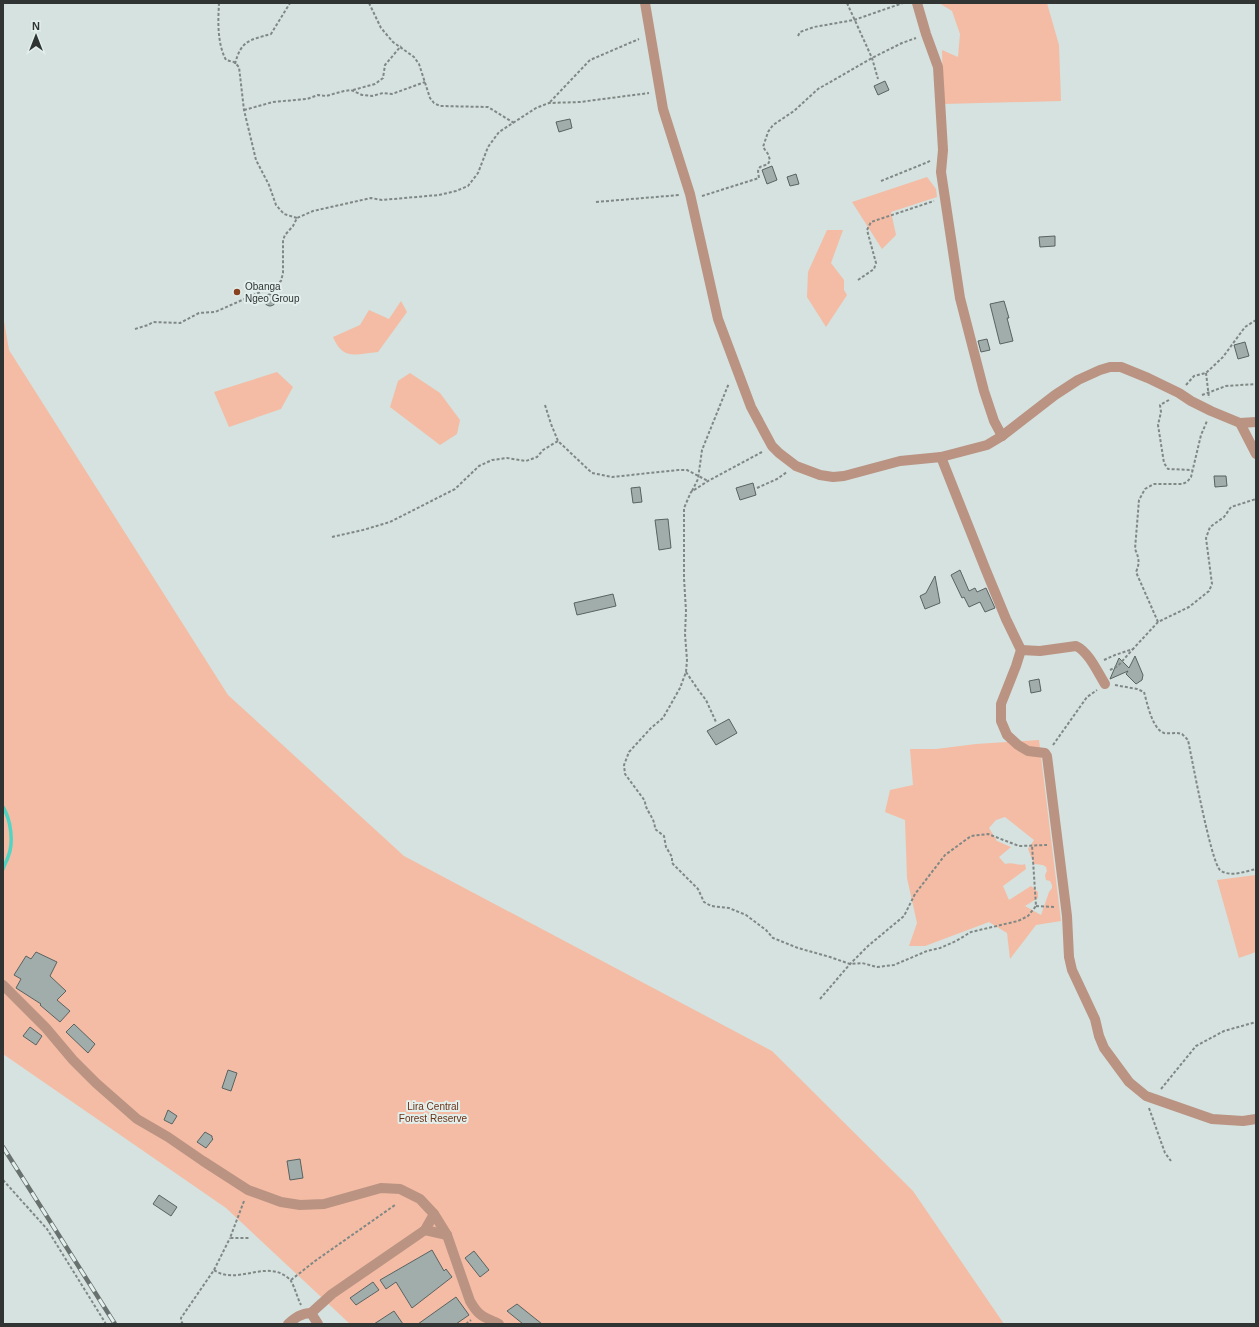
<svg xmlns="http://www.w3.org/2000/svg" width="1259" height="1327" viewBox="0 0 1259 1327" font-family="Helvetica,sans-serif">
<rect width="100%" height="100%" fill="#d5e2df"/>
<g fill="#f4bca4" fill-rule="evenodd">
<polygon points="939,3 1047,3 1059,45 1061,101 943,104 942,50 958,57 960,34 952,11"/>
<polygon points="927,177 936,189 937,197 891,212 896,235 882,249 852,202"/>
<polygon points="827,230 843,230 831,263 844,280 844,290 847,295 826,327 807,297 808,272"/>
<path d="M401 301 407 312 378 352C356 354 343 361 333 337L360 325 369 310 389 319Z"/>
<polygon points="3,315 9,350 228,695 404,856 772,1051 913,1191 1004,1324 350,1324 226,1208 3,1054"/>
<polygon points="277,372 293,387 281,409 229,427 214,392"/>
<polygon points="410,373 440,393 460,420 457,434 440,445 390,407 398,381"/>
<path d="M1039 740 1061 921 1036 925 1010 959 1007 933 989 922 925 946H909L917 923 907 878 905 820 885 812 890 790 913 785 910 749H936L976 744ZM1005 817 1034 840 1028 849 1034 864 1043 865 1046 867 1047 871 1045 875 1046 880 1050 881 1052 885V888L1049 892 1041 915 1025 906 1038 898V892L1031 886 1009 900 1003 886 1026 869 1025 864C1017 867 1015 861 1005 864L999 857 1011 847 997 841 989 828 996 820Z"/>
<polygon points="1256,875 1256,952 1239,958 1217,880"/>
</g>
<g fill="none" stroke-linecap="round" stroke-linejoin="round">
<path stroke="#4ed5c3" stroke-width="3.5" d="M3 807C11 820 14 843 8 857 7 861 4 865 3 869"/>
</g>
<g fill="#a1adaa" stroke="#596361">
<polygon points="885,81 889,90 878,95 874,86"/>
<polygon points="570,119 572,128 559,132 556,122"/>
<polygon points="772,166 777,180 767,184 762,170"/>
<polygon points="796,174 799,184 790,186 787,177"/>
<polygon points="1055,236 1055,246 1040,247 1039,237"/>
<circle cx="270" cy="300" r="6"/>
<polygon points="1004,301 1009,318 1007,318 1013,341 1000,344 990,304"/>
<polygon points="987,339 990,350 981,352 978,341"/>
<polygon points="1245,342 1249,356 1238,359 1234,345"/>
<polygon points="1214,476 1226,476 1227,486 1215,487"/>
<polygon points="753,483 756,495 740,500 736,488"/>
<polygon points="640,487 642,502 633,503 631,488"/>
<polygon points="668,519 671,548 659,550 655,520"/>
<polygon points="960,570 969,591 975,588 977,592 986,588 995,608 985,612 980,602 969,607 964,597 962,598 951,575"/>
<polygon points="935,576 940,603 925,609 920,596 926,593"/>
<polygon points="613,594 616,606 577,615 574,603"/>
<polygon points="1135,656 1143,675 1142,680 1136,684 1126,674 1128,671 1110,679 1119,658 1129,668"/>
<polygon points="1039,679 1041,691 1031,693 1029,681"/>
<polygon points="729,719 737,733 716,745 707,731"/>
<polygon points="36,952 57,962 50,976 66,991 57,1000 70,1011 60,1022 40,1005 41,1004 16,988 21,979 14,975 26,956 31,959"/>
<polygon points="74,1024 95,1044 88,1053 66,1032"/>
<polygon points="30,1027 42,1036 36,1045 23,1036"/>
<polygon points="228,1070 237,1073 231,1091 222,1088"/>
<polygon points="168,1110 177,1116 172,1124 164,1120"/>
<polygon points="205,1132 212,1136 212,1138 213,1139 206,1148 197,1142"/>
<polygon points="300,1159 303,1178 290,1180 287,1161"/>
<polygon points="159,1195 177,1207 171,1216 153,1204"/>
<polygon points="432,1250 444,1271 446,1269 452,1277 412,1308 396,1282 386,1289 380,1280"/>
<polygon points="474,1251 489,1270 480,1277 465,1258"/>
<polygon points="373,1282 379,1290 356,1305 350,1298"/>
<polygon points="456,1297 469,1315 456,1324 418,1324"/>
<polygon points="517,1304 542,1324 523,1324 507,1311"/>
<polygon points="394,1311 403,1324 374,1324"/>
</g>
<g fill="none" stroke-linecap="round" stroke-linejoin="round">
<g stroke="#808886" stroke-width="2" stroke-dasharray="3 2" stroke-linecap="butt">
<path d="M219 3C218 21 217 43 226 60L234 62 239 67 244 110 256 160 269 185 276 205 284 214 297 218"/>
<polyline points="369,3 381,28 393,42 414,57 419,64 430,98 434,103 440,106 488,107 514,123"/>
<polyline points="847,3 872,58 878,79"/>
<polyline points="798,36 800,32 814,27 854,20 903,3"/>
<path d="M235 64C241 40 250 40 271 34L290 3"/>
<polyline points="353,90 375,84 383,78 385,65 401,46"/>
<polyline points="550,102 590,60 639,39"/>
<polyline points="244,110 273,102 307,99 318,95 326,96 344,91 351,90 362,95 372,96 383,93 392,94 425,82"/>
<polyline points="881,181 928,162 931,160"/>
<polyline points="702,196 759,178 758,171 760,167 768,164 770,160 768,154 763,147 768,132 773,125 794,111 818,89 872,58 902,43 916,38"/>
<polyline points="596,202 680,195"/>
<polyline points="858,280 874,269 876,263 867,230 871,222 934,201"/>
<polyline points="135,329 148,325 153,322 180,323 199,313 215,312 274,286 281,281 283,273 283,240 285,235 293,226 297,218 313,211 371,198 382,200 439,195 456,191 468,186 478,173 488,147 499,132 536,108 549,103 580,102 649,93"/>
<polyline points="1206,373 1209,398"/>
<polyline points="1186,385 1194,376 1206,373 1223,357 1245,327 1256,320"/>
<polyline points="1202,395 1226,386 1256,384"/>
<polyline points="1169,400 1160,405 1161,412 1158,425 1164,463 1168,469 1192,470"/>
<polyline points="545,405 551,424 558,441 592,473 612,477 678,470 687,470 708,481"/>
<path d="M762 452 708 481 691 492 684 508V578L686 611 685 634 687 660 686 672 680 688 663 718 651 728 629 752 624 765 625 774 645 801C645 811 655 817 655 829L664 836 666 847 672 857V863L698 889 704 902 711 906 729 908 746 915 766 930 773 938 798 948 830 957 850 964 862 963 877 967 894 965 927 951 940 948 956 941 971 932 1018 921 1028 916 1036 906 1032 845"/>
<polyline points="757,488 777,479 787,472"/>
<polyline points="692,491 698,479 702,450 729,383"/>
<polyline points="332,537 363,530 390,522 455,489 479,466 492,460 507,458 526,461 537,457 543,450 558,441"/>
<path d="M1158 622 1136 572C1140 563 1139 558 1135 549L1139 500 1145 489 1154 484H1182L1187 482 1191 477 1201 435 1207 421"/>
<polyline points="1104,660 1115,655 1133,649 1158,622 1189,607 1209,591 1212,584 1206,538 1210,527 1224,517 1231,507 1256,499"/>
<polyline points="1110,670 1118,666 1133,649"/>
<polyline points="686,672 699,691 706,700 716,722"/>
<path d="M1115 685 1137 689 1144 692C1147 702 1152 729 1164 733 1170 734 1176 732 1182 734L1188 740C1192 759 1211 862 1220 870 1230 878 1246 871 1256 869"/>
<polyline points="1053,745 1087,697 1097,690"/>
<polyline points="1036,906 1054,907"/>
<polyline points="820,999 850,964 868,946 904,916 915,894 945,855 971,836 988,834 1019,846 1047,845"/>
<polyline points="1161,1089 1196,1046 1224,1031 1256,1022"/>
<polyline points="1149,1108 1165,1153 1171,1161"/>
<polyline points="3,1180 47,1229 106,1324"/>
<polyline points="244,1201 230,1238 249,1238"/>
<polyline points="214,1270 230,1238"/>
<polyline points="291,1280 315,1261 395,1205"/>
<path d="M183 1324 181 1321V1318L214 1270C235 1285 263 1262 284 1275 287 1277 290 1279 291 1281 295 1288 297 1297 301 1305"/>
<polyline points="466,1324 471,1320"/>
</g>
<g stroke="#ba9382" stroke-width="10">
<polyline points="645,3 663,109 690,194 718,319 751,407 772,446 779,453 796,466 820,475 833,477 844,476 900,461 941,457 987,445 1002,436 1055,395 1078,380 1100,370 1110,367 1121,367 1148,378 1179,393 1191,401 1211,411 1240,423 1256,454"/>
<polyline points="917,3 926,34 938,67 943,150 941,172 960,298 984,391 994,421 1002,436"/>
<polyline points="1240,423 1256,422"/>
<polyline points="941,457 985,568 1006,619 1021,650 1016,666 1001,704 1001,721 1007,735 1018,745 1028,751 1045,753 1047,756 1067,916 1069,957 1072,970 1095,1019 1099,1036 1104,1048 1129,1082 1146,1096 1212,1119 1243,1121 1256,1119"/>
<path d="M1021 650 1040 651 1076 646C1089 652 1098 673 1105 684"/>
<path d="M3 985 46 1028 73 1060 96 1083 137 1119 168 1137 203 1161 248 1190 281 1202 300 1205 324 1204 381 1188 400 1189 420 1199 434 1214 447 1235 470 1301C479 1317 484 1317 499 1324"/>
<polyline points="425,1230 447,1235"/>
<polyline points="311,1313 332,1294 425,1230 434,1214"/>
<path d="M288 1324C295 1318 301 1313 311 1313L318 1324"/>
</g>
<g stroke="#69716f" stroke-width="4.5">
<polyline id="rail" points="3,1147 115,1324"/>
</g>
<use href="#rail" stroke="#e2efec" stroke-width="3" stroke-dasharray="9" stroke-linecap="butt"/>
</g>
<circle fill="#894220" stroke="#e2efec" stroke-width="1.5" cx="237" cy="292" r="4"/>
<g text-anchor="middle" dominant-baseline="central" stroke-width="4" stroke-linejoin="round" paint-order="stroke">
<g font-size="10" fill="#303534" stroke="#e2efec" text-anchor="start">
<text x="245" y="286">Obanga<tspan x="245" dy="12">Ngeo Group</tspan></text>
</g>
<g font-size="10" fill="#6b3317" stroke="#e2efec">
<text x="433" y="1106">Lira Central<tspan x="433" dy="12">Forest Reserve</tspan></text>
</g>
</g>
<rect width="1259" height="1327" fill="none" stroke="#303534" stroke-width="8"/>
<g transform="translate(36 36)" stroke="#e2efec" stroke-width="3" paint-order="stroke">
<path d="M0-3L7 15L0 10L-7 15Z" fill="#303534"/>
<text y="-6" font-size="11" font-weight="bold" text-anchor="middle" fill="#303534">N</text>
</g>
</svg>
